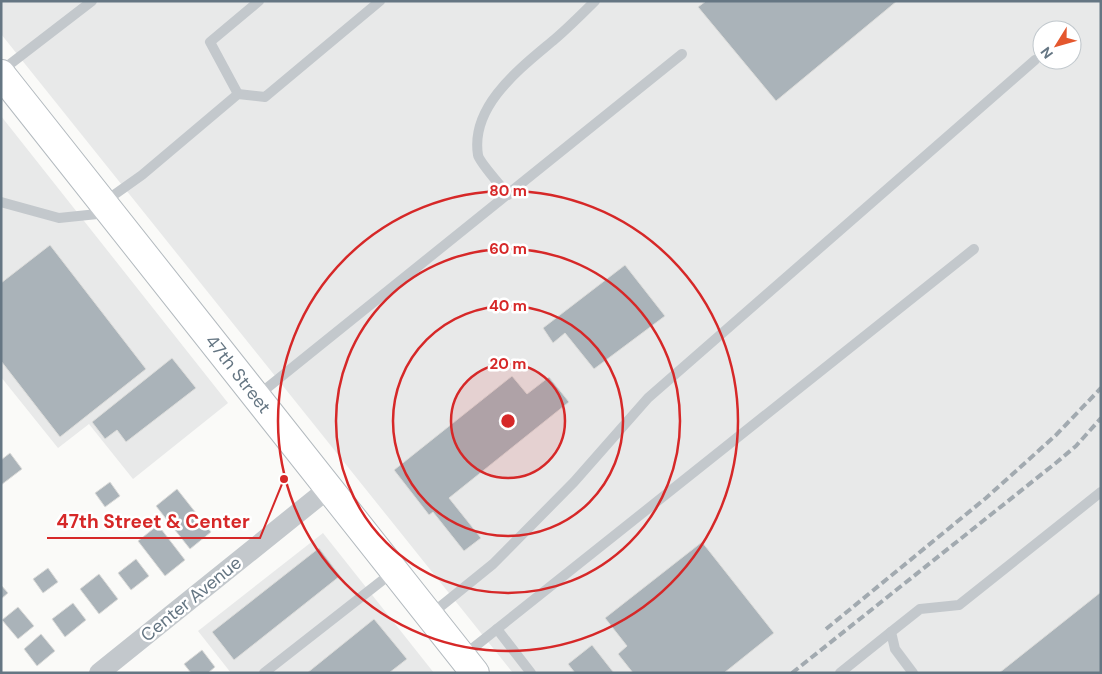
<svg xmlns="http://www.w3.org/2000/svg" width="1102" height="674" viewBox="0 0 1102 674" font-family="'DM Sans',sans-serif">
<rect width="100%" height="100%" fill="#fafaf8"/>
<g fill="#e8e9e9" fill-rule="evenodd">
<path d="M1 1H1101V673H513L1 34ZM1042 30H1072V60H1042Z"/>
<polygon points="1,116 228,403 133,479 89,424 58,448 1,377"/>
<polygon points="323,533 434,673 231,673 198,631"/>
</g>
<g fill="#aab3b9" stroke="#dcdcda">
<polygon points="706,1 897,1 776,101 698,7"/>
<polygon points="50,245 146,369 60,437 1,361 1,283"/>
<polygon points="625,265 665,316 594,369 565,333 553,343 543,328"/>
<polygon points="172,358 196,388 126,442 117,430 105,439 92,422"/>
<polygon points="512,376 527,394 549,377 569,402 449,498 481,538 464,551 433,512 429,515 394,470"/>
<polygon points="10,453 22,469 1,485 1,460"/>
<polygon points="110,482 120,496 105,507 95,493"/>
<polygon points="177,489 211,532 190,549 156,506"/>
<polygon points="158,525 185,560 165,576 138,541"/>
<polygon points="702,542 774,633 724,673 633,673 618,654 627,646 605,618"/>
<polygon points="319,548 340,576 234,660 212,632"/>
<polygon points="136,559 149,576 131,590 118,573"/>
<polygon points="48,568 58,582 43,593 33,579"/>
<polygon points="99,574 118,599 99,614 80,589"/>
<polygon points="1,585 8,593 1,599"/>
<polygon points="1101,592 1101,673 999,673"/>
<polygon points="73,603 86,620 65,637 52,619"/>
<polygon points="18,607 34,626 18,639 2,620"/>
<polygon points="374,619 407,659 389,673 307,673"/>
<polygon points="41,634 55,651 37,666 24,649"/>
<polygon points="592,645 614,673 575,673 568,664"/>
<polygon points="202,650 215,667 208,673 191,673 184,664"/>
</g>
<g fill="none" stroke-linecap="round" stroke-linejoin="round">
<g stroke="#b3babf" stroke-width="30">
<polyline id="secondary" points="1,74 475,673"/>
</g>
<g stroke="#c3c8cc" stroke-width="10">
<polyline points="1,71 92,1"/>
<polyline points="238,94 210,42 259,1"/>
<path d="M508 195C502 187 479 162 478 155 470 105 522 67 555 39 569 27 582 14 595 1"/>
<polyline points="1,202 59,218 107,213"/>
<polyline points="104,202 142,175 238,94 265,97 380,1"/>
<polyline points="257,396 682,54"/>
<polyline points="430,615 493,564 574,482 648,398 1035,60"/>
<polyline points="497,629 531,673"/>
<polyline points="463,656 974,249"/>
<polyline points="264,673 393,572"/>
<polyline points="840,673 891,632"/>
<polyline points="913,673 895,649 891,632 920,609 959,605 1101,492"/>
</g>
<polyline stroke="#c3c8cc" stroke-width="20" points="99,673 329,488"/>
<use href="#secondary" stroke="#fff" stroke-width="28"/>
<g stroke="#a2aab0" stroke-width="4" stroke-dasharray="8 4" stroke-linecap="butt">
<polyline points="826,629 986,498 1056,435 1101,388"/>
<polyline points="792,673 1057,462 1076,446 1101,418"/>
</g>
</g>
<circle cx="508" cy="421" r="57" fill="#d62828" fill-opacity=".12"/>
<g fill="none" stroke="#d62828" stroke-width="2.5">
<circle cx="508" cy="421" r="57"/>
<circle cx="508" cy="421" r="115"/>
<circle cx="508" cy="421" r="172"/>
<circle cx="508" cy="421" r="230"/>
</g>
<g text-anchor="middle" dominant-baseline="central" stroke-width="5" stroke-linejoin="round" paint-order="stroke">
<g font-size="18" fill="#657683" stroke="#fff">
<text transform="translate(238 374) rotate(52)">47th Street</text>
<text transform="translate(191 599) rotate(-39)">Center Avenue</text>
</g>
</g>
<circle cx="508" cy="421" r="8" fill="#d62828" stroke="#fff" stroke-width="2.5"/>
<g font-size="15" text-anchor="middle" font-weight="bold" fill="#d62828" stroke="#fff" stroke-width="5" stroke-linejoin="round" paint-order="stroke">
<text x="508" y="196">80 m</text>
<text x="508" y="254">60 m</text>
<text x="508" y="311">40 m</text>
<text x="508" y="369">20 m</text>
</g>
<path fill="none" stroke="#d62828" stroke-width="2" d="M284 479L260 538H47"/>
<circle fill="#d62828" stroke="#fff" stroke-width="2" cx="284" cy="479" r="5"/>
<g font-size="19" text-anchor="middle" font-weight="bold" fill="#d62828" stroke="#fff" stroke-width="5" stroke-linejoin="round" paint-order="stroke">
<text x="153" y="528">47th Street &amp; Center</text>
</g>
<rect width="1102" height="674" fill="none" stroke="#657683" stroke-width="5"/>
<g transform="translate(1057 45) rotate(233)"><circle r="24" fill="#ffffff" stroke="#c1c8cd"/>
<path d="M0-4L9 19L0 12L-9 19Z" fill="#e4572e"/>
<text y="-8" font-size="14" font-weight="bold" text-anchor="middle" fill="#657683">N</text>
</g>
</svg>
